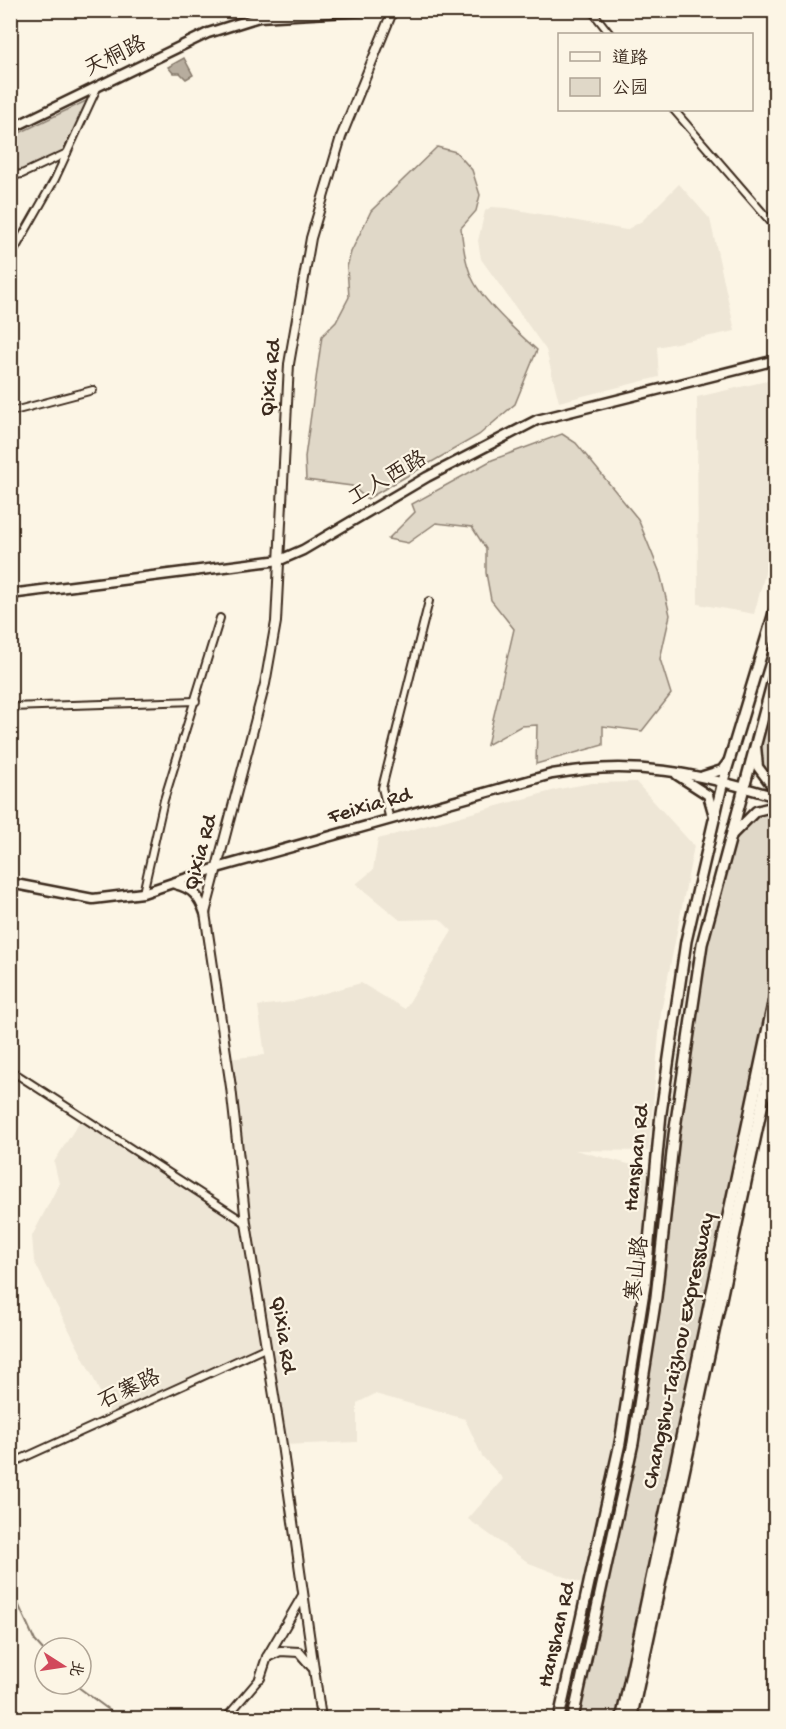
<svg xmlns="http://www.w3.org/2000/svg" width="786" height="1729" viewBox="0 0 786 1729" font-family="'Gochi Hand','LXGW WenKai TC',sans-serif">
<rect width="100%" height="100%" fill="#fcf5e5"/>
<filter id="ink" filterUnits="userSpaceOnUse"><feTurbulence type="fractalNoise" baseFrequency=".0167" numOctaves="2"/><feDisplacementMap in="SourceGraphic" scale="12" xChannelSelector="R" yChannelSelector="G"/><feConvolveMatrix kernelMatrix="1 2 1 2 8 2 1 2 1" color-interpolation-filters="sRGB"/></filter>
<g filter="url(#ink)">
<g fill="#eee6d6">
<polygon points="679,184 710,219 735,331 657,347 659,377 559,402 546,350 481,259 478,241 485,211 491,207 507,208 626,230 642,221"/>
<polygon points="775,379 775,537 754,614 698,604 697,397"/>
<polygon points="636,782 694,846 661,1012 649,1151 575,1150 655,1171 620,1443 589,1586 529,1563 468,1519 503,1479 482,1456 465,1419 375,1394 357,1403 357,1442 282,1445 264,1348 112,1419 92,1375 34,1261 32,1236 59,1184 54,1162 83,1116 245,1222 226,1059 265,1055 258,1006 292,1002 361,983 405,1009 452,931 440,919 400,920 356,884 373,870 378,839 559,789 592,783"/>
</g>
<g fill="#e0d8c8" stroke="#8e8173" stroke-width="1.5">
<polygon points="92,98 67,153 11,176 11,137"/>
<path d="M437 147 456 152 472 170 480 195 476 211 461 228C463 245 465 262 472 278 481 299 519 334 537 350L515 404 479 435 367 499 352 486 306 480 305 457 322 336 336 322 349 297 347 267 351 252 371 211Z"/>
<polygon points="562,434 576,443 638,519 660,573 670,615 660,659 671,694 642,731 603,726 603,745 536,764 537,725 521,726 487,745 514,629 491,600 486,573 486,549 472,527 436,523 408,543 388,539 415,512 412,504 492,460"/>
<polygon points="775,669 775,789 758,767 755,739"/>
<polygon points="775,806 775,992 622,1718 573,1718 633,1443 687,1039 727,841 756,811"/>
</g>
<polygon fill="#b7ad9e" stroke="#85796b" stroke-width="1.5" points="184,58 193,75 186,79 180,73 173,73 168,67"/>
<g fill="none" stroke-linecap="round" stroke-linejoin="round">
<g stroke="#85796b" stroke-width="2">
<polyline points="10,1586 35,1641 45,1652"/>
<polyline points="74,1684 120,1718"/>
</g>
<g stroke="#3b2a1e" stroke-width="10">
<g id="minor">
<polyline points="591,10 610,34"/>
<polyline points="674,110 776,228"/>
<polyline points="10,176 22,174 67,153"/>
<polyline points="10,258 55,179 97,88"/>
<polyline points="10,412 93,390"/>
<polyline points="10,707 196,701"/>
<polyline points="390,820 382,788 429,601"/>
<polyline points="143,893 164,800 220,618"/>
<polyline points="10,1070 246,1223"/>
<polyline points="10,1464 265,1348"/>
<polyline points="226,1718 260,1678"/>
</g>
</g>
<g stroke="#3b2a1e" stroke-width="12">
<g id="tertiary">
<polyline points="267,1657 280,1651 299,1652 312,1667"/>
<polyline points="260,1678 267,1657 302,1597"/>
<polyline points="321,1718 282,1445 246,1223 231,1087 205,913 265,684 276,622 289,364 311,238 341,137 393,10"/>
</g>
</g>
<g stroke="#3b2a1e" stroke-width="13">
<g id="secondary">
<polyline points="10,129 208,33 259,17 382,10"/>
<polyline points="10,594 280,560 303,550 427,477 537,420 776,360"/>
<polyline points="756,746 758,767 776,791"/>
<polyline points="677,775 708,795 714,816"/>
<polyline points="703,776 722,770 728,762"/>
<polyline points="733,834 756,811 776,806"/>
<path d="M10 883 93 899 143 893 217 868 552 774C634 759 697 773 776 797"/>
<path d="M175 884C192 888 199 896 205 913"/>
</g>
</g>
<g stroke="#3b2a1e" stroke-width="14">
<g id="primary">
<polyline points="559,1718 620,1443 645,1285 661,1113 686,941 723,781 776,606"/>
<polyline points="573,1718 633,1443 656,1297 674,1135 702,944 776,669"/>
</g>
</g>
<g stroke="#3b2a1e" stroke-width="15">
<g id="motorway">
<polyline points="622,1718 776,992"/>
<polyline points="631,1718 776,1039"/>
</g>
</g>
<use href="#minor" stroke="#fcf5e5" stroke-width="6"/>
<use href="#tertiary" stroke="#fcf5e5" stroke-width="8"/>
<use href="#secondary" stroke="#fcf5e5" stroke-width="8"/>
<use href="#primary" stroke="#fcf5e5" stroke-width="9"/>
<use href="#motorway" stroke="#fcf5e5" stroke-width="10"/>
</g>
</g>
<g text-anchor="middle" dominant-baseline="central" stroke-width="4.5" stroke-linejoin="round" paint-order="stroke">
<g font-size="22" fill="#3b2a1e" stroke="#fcf5e5">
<text transform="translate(116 58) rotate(-26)">天桐路</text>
<text transform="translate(272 378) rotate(-85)">Qixia Rd</text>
<text transform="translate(388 480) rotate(-30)">工人西路</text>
<text transform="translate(370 807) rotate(-16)">Feixia Rd</text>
<text transform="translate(202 853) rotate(-75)">Qixia Rd</text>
<text transform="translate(638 1158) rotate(-84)">Hanshan Rd</text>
<text transform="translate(639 1269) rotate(-83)">寒山路</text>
<text transform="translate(282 1335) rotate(81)">Qixia Rd</text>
<text transform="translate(680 1351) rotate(-78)">Changshu-Taizhou Expressway</text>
<text transform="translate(130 1391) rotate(-25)">石寨路</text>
<text transform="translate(558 1635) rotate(-77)">Hanshan Rd</text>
</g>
</g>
<rect width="786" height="1729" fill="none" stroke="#fcf5e5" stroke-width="36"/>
<rect x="18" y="18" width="750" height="1693" fill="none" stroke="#3b2a1e" stroke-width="2" filter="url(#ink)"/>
<rect x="558" y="33" width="195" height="78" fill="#fcf5e5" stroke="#afa495" stroke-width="1.5"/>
<rect x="570" y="52" width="30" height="9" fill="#fcf5e5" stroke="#afa495" stroke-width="1.5"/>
<text x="612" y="63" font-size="18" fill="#3b2a1e">道路</text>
<rect x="570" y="78" width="30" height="18" fill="#e0d8c8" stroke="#afa495" stroke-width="1.5"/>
<text x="612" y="93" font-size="18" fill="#3b2a1e">公园</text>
<g transform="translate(63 1666) rotate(102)"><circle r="28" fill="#fcf5e5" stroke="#afa495" stroke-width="1.5"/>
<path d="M0-4.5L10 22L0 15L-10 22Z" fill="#d1495b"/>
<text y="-9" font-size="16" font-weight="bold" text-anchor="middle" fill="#3b2a1e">北</text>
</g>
</svg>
